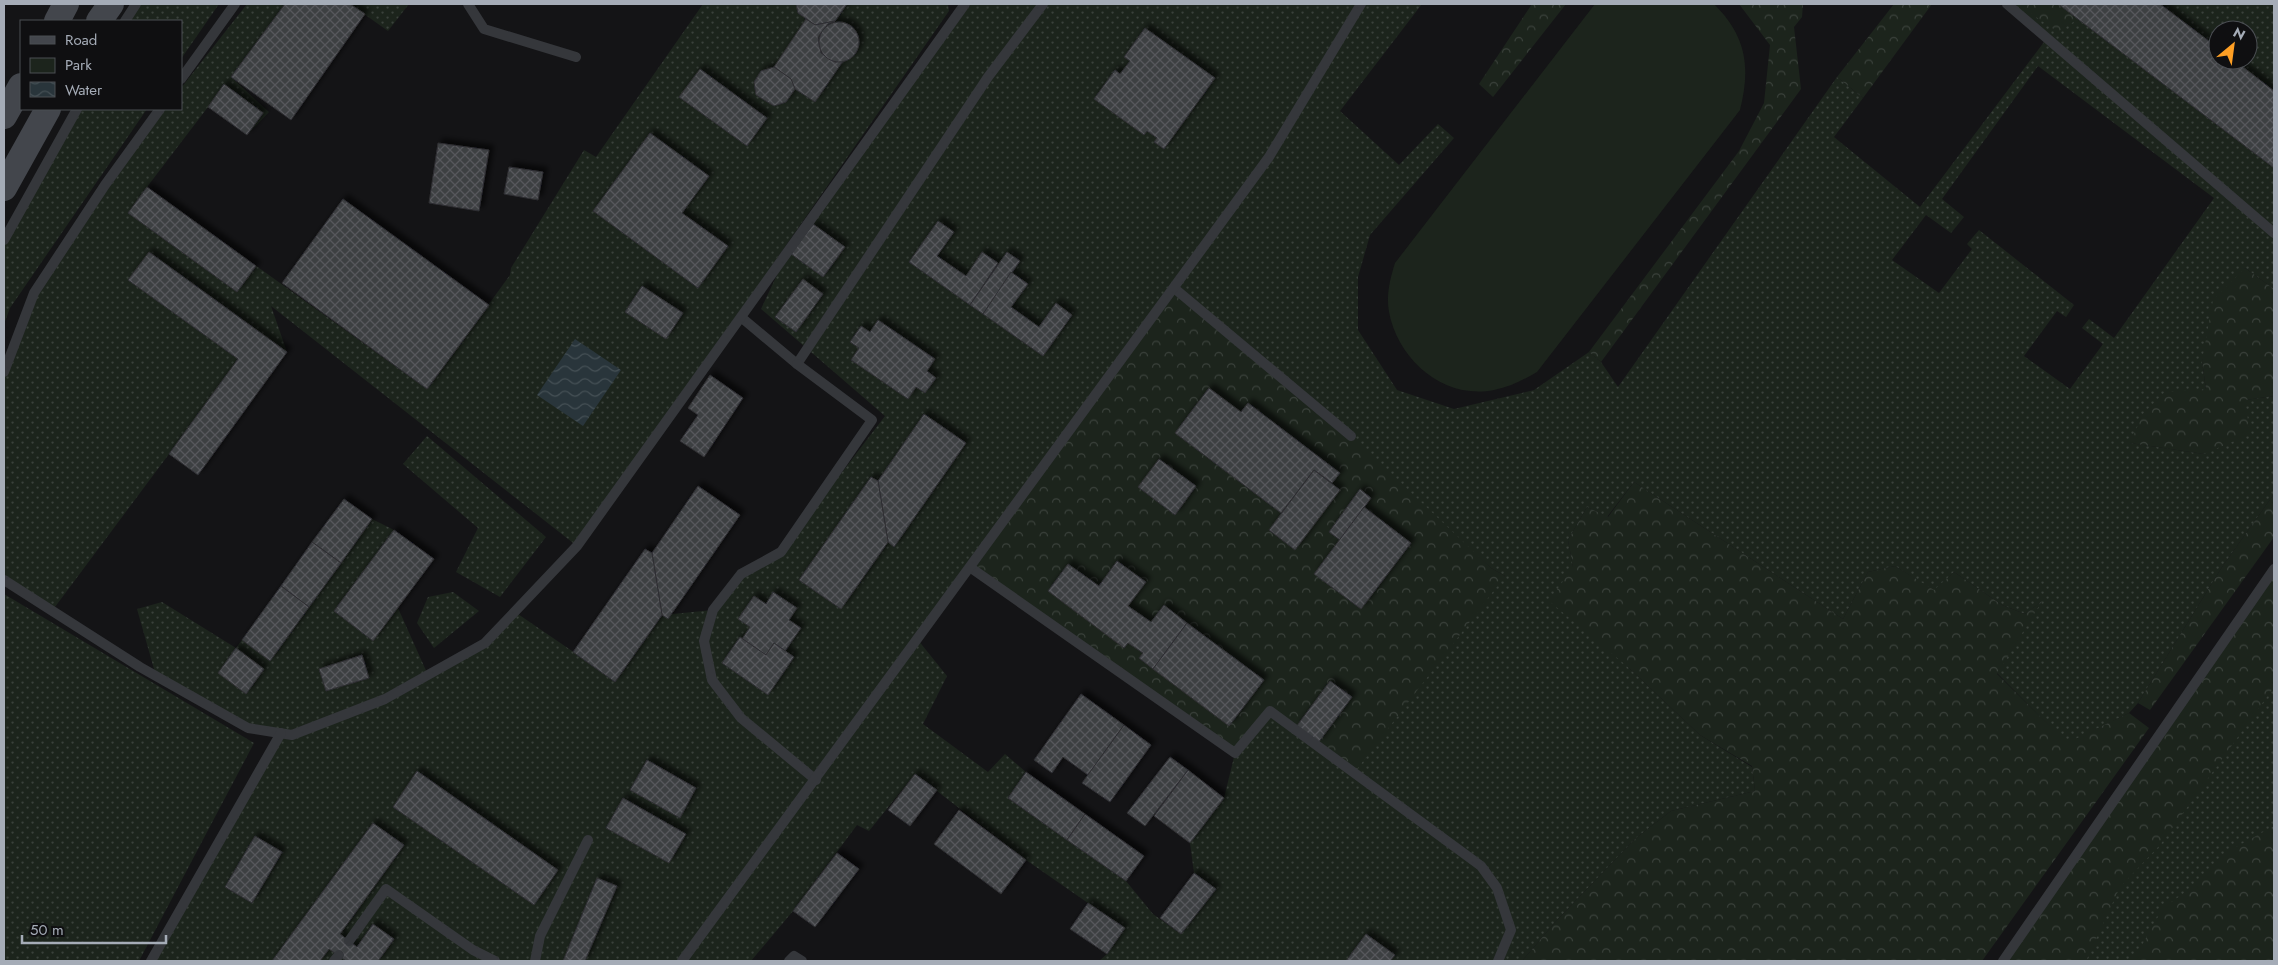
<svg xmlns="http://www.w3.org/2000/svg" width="2278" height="965" viewBox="0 0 2278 965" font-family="Jost,sans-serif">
<defs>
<pattern id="grass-dots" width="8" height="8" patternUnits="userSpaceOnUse" patternTransform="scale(1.25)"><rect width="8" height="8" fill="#1c241c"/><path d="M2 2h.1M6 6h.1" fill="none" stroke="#3a413b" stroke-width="1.8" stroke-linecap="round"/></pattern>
<pattern id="forest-crowns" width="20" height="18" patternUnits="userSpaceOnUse" patternTransform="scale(1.25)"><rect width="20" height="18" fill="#1c241c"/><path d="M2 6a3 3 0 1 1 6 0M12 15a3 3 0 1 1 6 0" fill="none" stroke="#3a413b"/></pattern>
<pattern id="water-waves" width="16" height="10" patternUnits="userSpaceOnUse" patternTransform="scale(1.25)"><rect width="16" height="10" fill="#29353b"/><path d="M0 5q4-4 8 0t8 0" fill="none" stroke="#455055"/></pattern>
<pattern id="building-cross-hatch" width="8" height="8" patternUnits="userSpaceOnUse" patternTransform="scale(1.25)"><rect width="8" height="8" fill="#3e3f43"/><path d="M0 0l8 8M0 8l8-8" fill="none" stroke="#57585c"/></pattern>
<filter id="shadow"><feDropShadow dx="4.5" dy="-4.5" stdDeviation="2.5" flood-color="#0009"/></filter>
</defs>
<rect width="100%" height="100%" fill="#141416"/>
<g fill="url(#grass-dots)" fill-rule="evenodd">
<polygon points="136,4 219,4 181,59 181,21 125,21"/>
<polygon points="247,4 285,4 231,77 269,112 247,135 208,107 147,187 427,389 510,275 511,268 584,150 596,157 703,4 948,4 949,11 577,546 271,306 287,352 198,475 169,454 52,611 4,580 4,372 34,293 165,109 181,109 181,88"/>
<polygon points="350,4 409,4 388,31"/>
<path d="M971 4H1422L1340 111 1399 165 1438 124 1454 138 1370 235 1358 277V330L1397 390 1454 409 1534 390 1589 352 1601 362 1618 387 1837 77 1863 98 1834 137 1920 207 2047 38 2007 4H2274V289L2245 268 2202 361 2206 390 2130 443 2204 454 2245 400 2274 396V494L2222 567 2138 703 2129 713 2067 744 1997 673 2041 602 2025 614 2002 605 1954 572 1934 591 1895 566 1868 572 1843 619 1634 482 1607 517 1587 507 1568 540 1573 567 1628 667 1700 735 1752 767 1755 791 1671 811 1636 838 1558 919 1522 961H1099L1107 954 1124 928 1026 860 915 774 869 831 857 825 793 911 751 961H151L281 734 248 728 156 676 137 609 162 602 236 648 344 499 372 519 394 530 434 559 398 608 428 675 485 643 515 612 616 681 662 615 713 610 741 574 781 552 885 416 761 309 784 260ZM2218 30H2248V60H2218ZM2038 66 2214 198 2114 338 2089 319 2082 328 2103 344 2070 389 2024 356 2057 311 2066 317 2074 305 1979 230 1967 244 1972 249 1939 293 1892 260 1926 215 1951 233 1964 217 1942 199ZM1174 288 1491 568 1505 576 1270 711 1235 753 1224 798 1190 843 1194 873 1216 889 1181 934 1153 914 1126 881 1008 798 1026 772 1005 754 988 772 923 724 947 676 918 640Z"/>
<polygon points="77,109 147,109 10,308 4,324 4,240"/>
<polygon points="427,436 546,537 500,597 456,572 478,528 403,464"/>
<polygon points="2274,569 2274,961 2003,961"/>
<polygon points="453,592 479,611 434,648 417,623 428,597"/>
<polygon points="4,594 254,743 139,961 4,961"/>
</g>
<g fill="url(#forest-crowns)">
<polygon points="1532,4 1566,4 1493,97 1479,84"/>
<polygon points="1739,4 1803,4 1802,17 1794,27 1801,89 1601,362 1589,352 1739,151 1764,103 1770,45"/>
<polygon points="1894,4 1932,4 1863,98 1837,77"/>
<polygon points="2017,4 2059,4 2078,19 2058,32"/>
<polygon points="2245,268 2274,289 2274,396 2245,400 2250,434 2204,454 2130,443 2143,414 2165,392 2206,389 2202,361 2213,300"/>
<polygon points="1174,288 1351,436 1491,568 1505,576 1354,773 1270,711 1235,753 971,568"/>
<polygon points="1634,482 1843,619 1868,572 1895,566 1934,590 1954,572 2002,605 2025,614 2042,601 1997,674 2067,743 2129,713 2149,728 1982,961 1522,961 1558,919 1636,838 1671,811 1755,791 1752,766 1700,735 1628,667 1549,601 1573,567 1568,540 1587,507 1608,517"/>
<polygon points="2274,494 2274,537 2150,710 2138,703 2222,567"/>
<polygon points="2274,569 2274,687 2160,845 2120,887 2086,961 2003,961"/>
<polygon points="2274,826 2274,961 2133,961 2163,908 2197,884 2227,852"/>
</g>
<path fill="#1c241c" d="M1595 4H1714C1746 36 1751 66 1740 110L1537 372C1523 380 1510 387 1494 390 1444 400 1398 360 1389 312 1386 295 1390 279 1395 263Z"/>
<polygon fill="url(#water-waves)" points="575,339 621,370 583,426 537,395"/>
<g fill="url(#building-cross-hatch)" stroke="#2e2e32" filter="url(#shadow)">
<polygon points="285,4 350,4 365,14 291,120 231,77"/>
<polygon points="796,4 847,4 835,21 815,25 798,13"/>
<polygon points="2058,4 2160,4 2218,48 2218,60 2234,60 2274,91 2274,168"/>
<polygon points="806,19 815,25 835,21 828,24 818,37 821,53 835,62 843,61 815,102 795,89 791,79 774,67"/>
<circle cx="839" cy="42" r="20"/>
<polygon points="1145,28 1215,78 1164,149 1154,142 1157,138 1147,131 1144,135 1094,99 1115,70 1120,74 1130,61 1124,57"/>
<polygon points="774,67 791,79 795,89 786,102 774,106 756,95 754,82 761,71"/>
<polygon points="700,69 767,118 747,146 679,97"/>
<polygon points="224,84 263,113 247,135 208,107"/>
<polygon points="650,133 709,176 682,213 728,246 698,288 593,211"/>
<polygon points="438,143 489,150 479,211 429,203"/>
<polygon points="509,167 543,172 538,200 504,194"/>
<polygon points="147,187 256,266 237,292 128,213"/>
<polygon points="343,199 489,305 427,389 282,283"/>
<polygon points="938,221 954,232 937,256 966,276 982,252 998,263 970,305 909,262"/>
<polygon points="813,224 845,247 823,277 791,254"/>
<polygon points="149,252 287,352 198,475 169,454 238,359 128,280"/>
<polygon points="1007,252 1020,261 983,314 970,305"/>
<polygon points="1011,272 1028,284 1011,307 1039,327 1056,303 1072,315 1043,356 983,314"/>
<polygon points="803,279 823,294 796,332 775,317"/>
<polygon points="642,286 683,313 666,339 625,312"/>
<polygon points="878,320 935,359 927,371 936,378 925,393 916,387 908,399 851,360 859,348 850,342 861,326 870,332"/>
<polygon points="710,375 743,398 704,457 680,441 698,415 688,408"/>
<polygon points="1209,388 1241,412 1248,403 1340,473 1332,483 1314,470 1281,513 1175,433"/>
<polygon points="924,414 966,443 894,547 888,542 878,481"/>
<polygon points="1159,459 1196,486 1175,515 1138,487"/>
<polygon points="1314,470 1340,490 1295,550 1269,530"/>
<polygon points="871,477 878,481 888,542 841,609 799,580"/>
<polygon points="698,486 740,515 668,619 662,615 652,553"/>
<polygon points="1360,489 1371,498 1340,540 1329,532"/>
<polygon points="344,499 372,519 341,563 312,542"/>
<polygon points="1364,507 1411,543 1361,609 1314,574"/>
<polygon points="394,530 434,559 373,641 334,611"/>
<polygon points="312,542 341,563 309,607 281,586"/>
<polygon points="645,549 652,553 662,615 615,682 573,652"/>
<polygon points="1117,561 1146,582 1128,606 1151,622 1164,605 1187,623 1153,669 1139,658 1143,653 1128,643 1124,648 1048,591 1068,564 1099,586"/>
<polygon points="281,586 309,607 270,661 242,640"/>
<polygon points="773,592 797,608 789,620 801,628 785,651 774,643 766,655 742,639 750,627 738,619 754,596 766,604"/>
<polygon points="1187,623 1264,680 1229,726 1153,669"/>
<polygon points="740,637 766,655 774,643 794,657 768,695 722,663"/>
<polygon points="236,648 264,669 246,694 218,673"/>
<polygon points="362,655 369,678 326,691 319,669"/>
<polygon points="1330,681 1352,697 1318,743 1296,727"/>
<polygon points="1081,694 1124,725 1088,775 1063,757 1052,773 1034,760"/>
<polygon points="1124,725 1151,745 1110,802 1082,783"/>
<polygon points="1170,757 1188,770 1145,826 1127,813"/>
<polygon points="647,760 696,788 680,818 630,790"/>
<polygon points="1188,770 1224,798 1190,843 1154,816"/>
<polygon points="417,771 558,870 534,905 393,807"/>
<polygon points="1026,772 1085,814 1067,840 1008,798"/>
<polygon points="915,774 937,790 910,826 888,810"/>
<polygon points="623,798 686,834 669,863 606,828"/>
<polygon points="959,810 1026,860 1001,894 934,844"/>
<polygon points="1085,814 1144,856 1126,881 1067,840"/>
<polygon points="373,823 404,845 340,934 357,947 373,924 394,939 378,961 346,961 329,949 320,961 272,961"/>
<polygon points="255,836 282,852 252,903 225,887"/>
<polygon points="837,853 859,869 815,927 793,911"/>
<polygon points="1194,873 1216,889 1181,934 1160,918"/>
<polygon points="597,878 617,886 585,961 563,961"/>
<polygon points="1088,903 1125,928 1107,954 1070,929"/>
<polygon points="1366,934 1395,955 1390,961 1346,961"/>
</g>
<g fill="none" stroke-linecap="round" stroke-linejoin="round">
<g stroke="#35373b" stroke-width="10">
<polyline points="468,4 484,29 576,57"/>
<polyline points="2007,4 2274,233"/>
<polyline points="125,21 136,4"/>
<polyline points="181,79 235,4"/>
<polyline points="4,240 77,109"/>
<polyline points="1174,288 1351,436"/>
<polyline points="742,318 797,364 988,77 1043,4"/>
<polyline points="797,364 872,420 781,552 741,574 713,610 704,641 712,680 741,718 816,780"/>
<polyline points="4,372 34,293 105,185 160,109"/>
<polyline points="971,568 1235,753 1270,711 1481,866 1497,888 1511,930 1498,961"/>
<polyline points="4,580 140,667 248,728 292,735 385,699 485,643 577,546 965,4"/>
<polyline points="349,941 386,889 473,950 495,961"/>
<polyline points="151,961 281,733"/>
<polyline points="334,961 339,955"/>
<polyline points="535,961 540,936 588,840"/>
<polyline points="682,961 1269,157 1361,4"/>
<polyline points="789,961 794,956 802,961"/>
<polyline points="2003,961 2274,569"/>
</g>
<g stroke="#43464c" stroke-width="26">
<polyline points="57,21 66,4"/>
<polyline points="99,21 111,4"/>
<polyline points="4,116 21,86"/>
<polyline points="4,188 48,109"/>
</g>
</g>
<rect width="2278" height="965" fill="none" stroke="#a5acb7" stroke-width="10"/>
<rect x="20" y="20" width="162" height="90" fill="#0f0f11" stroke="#4b4e53"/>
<rect x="30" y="36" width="25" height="8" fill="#43464c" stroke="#4b4e53"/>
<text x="65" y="45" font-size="15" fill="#a5acb7">Road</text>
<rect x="30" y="58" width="25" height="15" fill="#1c241c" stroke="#4b4e53"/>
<text x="65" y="70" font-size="15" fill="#a5acb7">Park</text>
<rect x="30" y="82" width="25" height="15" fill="url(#water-waves)" stroke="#4b4e53"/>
<text x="65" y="95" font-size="15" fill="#a5acb7">Water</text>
<g transform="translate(2233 45) rotate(29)"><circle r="24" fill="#0f0f11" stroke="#4b4e53"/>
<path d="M0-4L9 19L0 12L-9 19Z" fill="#fe9f24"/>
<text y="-8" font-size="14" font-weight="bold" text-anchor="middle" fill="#a5acb7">N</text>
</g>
<path d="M22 935v8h144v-8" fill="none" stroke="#a5acb7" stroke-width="2.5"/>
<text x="30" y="935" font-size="15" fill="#a5acb7" stroke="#0f0f11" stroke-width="4" paint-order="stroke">50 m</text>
</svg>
